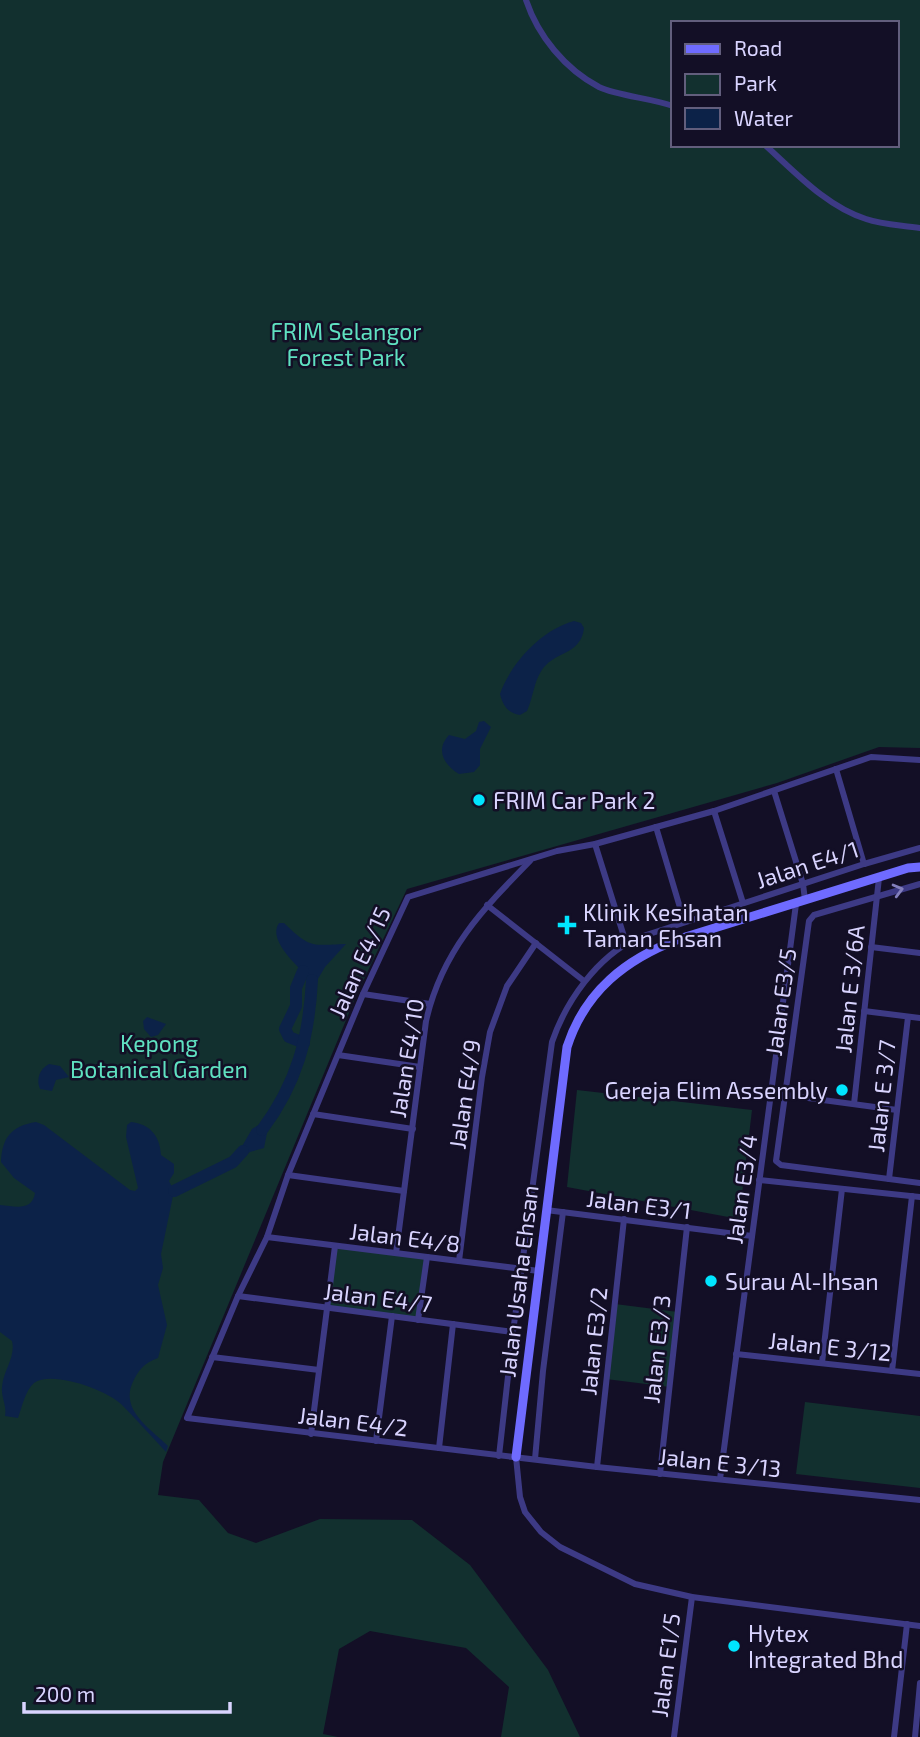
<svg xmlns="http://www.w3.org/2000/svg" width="920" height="1737" viewBox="0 0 920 1737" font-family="'Exo 2',sans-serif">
<rect width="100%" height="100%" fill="#130f26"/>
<g fill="#12302f" fill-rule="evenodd">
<path d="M0 0H920V748L879 747 777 783 407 889 356 996 163 1462 158 1495 199 1500 228 1533 256 1543 320 1519 412 1520 470 1565 548 1670 580 1737H501L509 1687 466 1648 370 1631 339 1649 323 1734 338 1737H0ZM673 23H897V145H673Z"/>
<polygon points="577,1090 752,1110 739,1219 567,1187"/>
<polygon points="335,1246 427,1257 418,1320 327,1308"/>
<polygon points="615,1304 678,1312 670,1387 606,1379"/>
<polygon points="805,1402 920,1416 920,1488 796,1474"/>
</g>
<g fill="#0c2248">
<path d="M574 621 581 623 584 628C581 653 560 651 546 665 534 677 534 696 527 711L520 715C508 713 503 706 500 694 511 663 541 630 574 621Z"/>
<path d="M484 721 491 727 480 749V765L474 772 459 774C444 765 435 750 449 735L465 739 476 731 479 722Z"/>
<path d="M279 923H284C311 949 311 945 346 944L325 967 315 984C302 970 266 941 279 923Z"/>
<polygon points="147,1017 166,1024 158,1035 151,1037 144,1029 143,1021"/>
<path d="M49 1064 60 1066 69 1077 56 1080 52 1091 40 1089C36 1080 39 1069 49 1064Z"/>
<polygon points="270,1118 264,1148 250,1152 233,1162 252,1129"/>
<path d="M36 1122 44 1125 130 1190 135 1191 138 1188 126 1137 127 1125 131 1122C150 1124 160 1136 161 1155L174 1164V1173L169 1181 174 1191 161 1254 163 1268 158 1285 167 1325 158 1358C144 1363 138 1370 132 1384 121 1411 151 1429 168 1446L166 1452C151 1436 136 1419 121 1404 106 1390 52 1370 34 1383 25 1391 22 1407 18 1418L5 1416C7 1405 1 1398 2 1387 3 1371 16 1357 12 1341L0 1332V1205C14 1206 32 1212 35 1193L14 1178 1 1162C2 1138 11 1126 36 1122Z"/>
</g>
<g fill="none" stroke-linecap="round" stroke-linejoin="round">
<g stroke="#0c2248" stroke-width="12">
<polyline points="303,971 296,988 296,1006 285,1029 289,1037 304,1043"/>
<path d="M262 1130C297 1083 309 1038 312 980"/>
<polyline points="174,1191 233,1162 243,1151"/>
</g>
<g stroke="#3d3a85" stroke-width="6">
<path d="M526 0C538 36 565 69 599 87 618 96 651 98 673 106"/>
<path d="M765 145C795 172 827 207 866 219 883 225 902 225 920 228"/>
<polyline points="920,760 871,757 714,811 595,844 557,851 408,897 363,994 288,1175 267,1237 238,1296 187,1418 597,1467 920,1500"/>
<polyline points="836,769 864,864"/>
<polyline points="774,791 803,884 805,900"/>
<polyline points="714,811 743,903"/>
<polyline points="656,827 684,921"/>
<polyline points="595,844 626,943"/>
<polyline points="920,884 814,915 809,921 776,1161 781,1165 920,1183"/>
<polyline points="487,905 584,981"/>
<polyline points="871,947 920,953"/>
<polyline points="363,994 430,1004"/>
<polyline points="864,1011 920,1018"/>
<polyline points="338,1055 420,1067"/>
<polyline points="771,1093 897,1110"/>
<polyline points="854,1104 879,878"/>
<polyline points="313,1114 413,1129"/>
<polyline points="288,1175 404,1191"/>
<polyline points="889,1179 908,1017"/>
<polyline points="759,1180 920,1197"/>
<polyline points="546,1210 752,1236"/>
<polyline points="267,1237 539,1271"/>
<path d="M396 1253 426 1021C442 951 482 910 530 861"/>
<polyline points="459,1261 482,1077 490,1032 507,986 536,943"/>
<polyline points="238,1296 513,1332"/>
<polyline points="418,1320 427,1257"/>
<polyline points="736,1354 920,1374"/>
<polyline points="212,1357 319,1370"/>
<polyline points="822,1363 842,1189"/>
<polyline points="892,1371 912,1196"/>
<polyline points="311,1434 335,1246"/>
<polyline points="376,1441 392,1316"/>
<polyline points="439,1448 453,1324"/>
<path d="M499 1456 513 1332 552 1042C566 1001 597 957 637 938L864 864 920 848"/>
<polyline points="516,1457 520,1497 525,1512 541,1532 560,1547 635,1584 692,1597 920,1626"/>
<polyline points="535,1459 543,1371 563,1212"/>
<polyline points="597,1467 624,1219"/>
<polyline points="660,1474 687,1227"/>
<polyline points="720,1479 796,904"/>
<polyline points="674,1737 692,1597"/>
<polyline points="894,1737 907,1624"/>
<polyline points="915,1737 920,1683"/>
</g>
<path stroke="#6f6bff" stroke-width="9" d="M516 1457 567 1047C585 991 626 959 679 939L908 868 920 867"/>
</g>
<defs><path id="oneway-chevron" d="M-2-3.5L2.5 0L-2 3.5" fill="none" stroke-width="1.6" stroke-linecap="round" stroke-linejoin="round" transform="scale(1.75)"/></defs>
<use stroke="#837fbc" href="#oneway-chevron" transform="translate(898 890) rotate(-15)"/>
<g fill="#00e5ff" stroke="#130f26" stroke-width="2.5">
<circle cx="479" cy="800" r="7"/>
<path d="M563.5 914.5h7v7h7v7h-7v7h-7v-7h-7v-7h7z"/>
<circle cx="842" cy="1090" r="7"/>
<circle cx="711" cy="1281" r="7"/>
<circle cx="734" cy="1646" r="7"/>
</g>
<g text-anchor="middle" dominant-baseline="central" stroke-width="5" stroke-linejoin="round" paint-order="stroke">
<g font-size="23" fill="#5fe0c0" stroke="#130f26">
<text x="346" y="331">FRIM Selangor<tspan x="346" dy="26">Forest Park</tspan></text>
<text x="159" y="1043">Kepong<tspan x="159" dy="26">Botanical Garden</tspan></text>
</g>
<g font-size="23" fill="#d9d4ff" stroke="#130f26" text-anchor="start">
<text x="493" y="800">FRIM Car Park 2</text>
<text x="583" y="912">Klinik Kesihatan<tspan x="583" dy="26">Taman Ehsan</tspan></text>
<text x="828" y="1090" text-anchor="end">Gereja Elim Assembly</text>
<text x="725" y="1281">Surau Al-Ihsan</text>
<text x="748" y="1633">Hytex<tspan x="748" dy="26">Integrated Bhd</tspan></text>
</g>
<g font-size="23" fill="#d9d4ff" stroke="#130f26">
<text transform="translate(807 864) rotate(-18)">Jalan E4/1</text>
<text transform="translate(359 962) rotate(-66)">Jalan E4/15</text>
<text transform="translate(849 989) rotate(-84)">Jalan E 3/6A</text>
<text transform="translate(780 1002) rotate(-82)">Jalan E3/5</text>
<text transform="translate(406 1058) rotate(-81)">Jalan E4/10</text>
<text transform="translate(464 1094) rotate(-82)">Jalan E4/9</text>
<text transform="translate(881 1096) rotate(-84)">Jalan E 3/7</text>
<text transform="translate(741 1189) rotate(-82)">Jalan E3/4</text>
<text transform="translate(639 1204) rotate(7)">Jalan E3/1</text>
<text transform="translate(405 1237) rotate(7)">Jalan E4/8</text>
<text transform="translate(518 1281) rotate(-83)">Jalan Usaha Ehsan</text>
<text transform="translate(378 1297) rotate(7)">Jalan E4/7</text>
<text transform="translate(593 1341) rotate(-84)">Jalan E3/2</text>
<text transform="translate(830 1346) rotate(6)">Jalan E 3/12</text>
<text transform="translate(656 1349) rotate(-84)">Jalan E3/3</text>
<text transform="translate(353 1421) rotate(7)">Jalan E4/2</text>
<text transform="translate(720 1462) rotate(6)">Jalan E 3/13</text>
<text transform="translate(665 1665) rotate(-83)">Jalan E1/5</text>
</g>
</g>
<rect x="671" y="21" width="228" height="126" fill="#130f26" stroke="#625e7d" stroke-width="2"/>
<rect x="685" y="44" width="35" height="10" fill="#6f6bff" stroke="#625e7d" stroke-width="2"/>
<text x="734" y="56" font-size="21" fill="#d9d4ff">Road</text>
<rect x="685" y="74" width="35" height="21" fill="#12302f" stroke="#625e7d" stroke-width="2"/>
<text x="734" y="91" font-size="21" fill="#d9d4ff">Park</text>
<rect x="685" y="108" width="35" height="21" fill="#0c2248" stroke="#625e7d" stroke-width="2"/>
<text x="734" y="126" font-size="21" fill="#d9d4ff">Water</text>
<path d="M24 1702v10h206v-10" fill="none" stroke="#d9d4ff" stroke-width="3.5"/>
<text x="35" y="1702" font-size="21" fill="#d9d4ff" stroke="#130f26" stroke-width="5" paint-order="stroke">200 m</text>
</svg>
